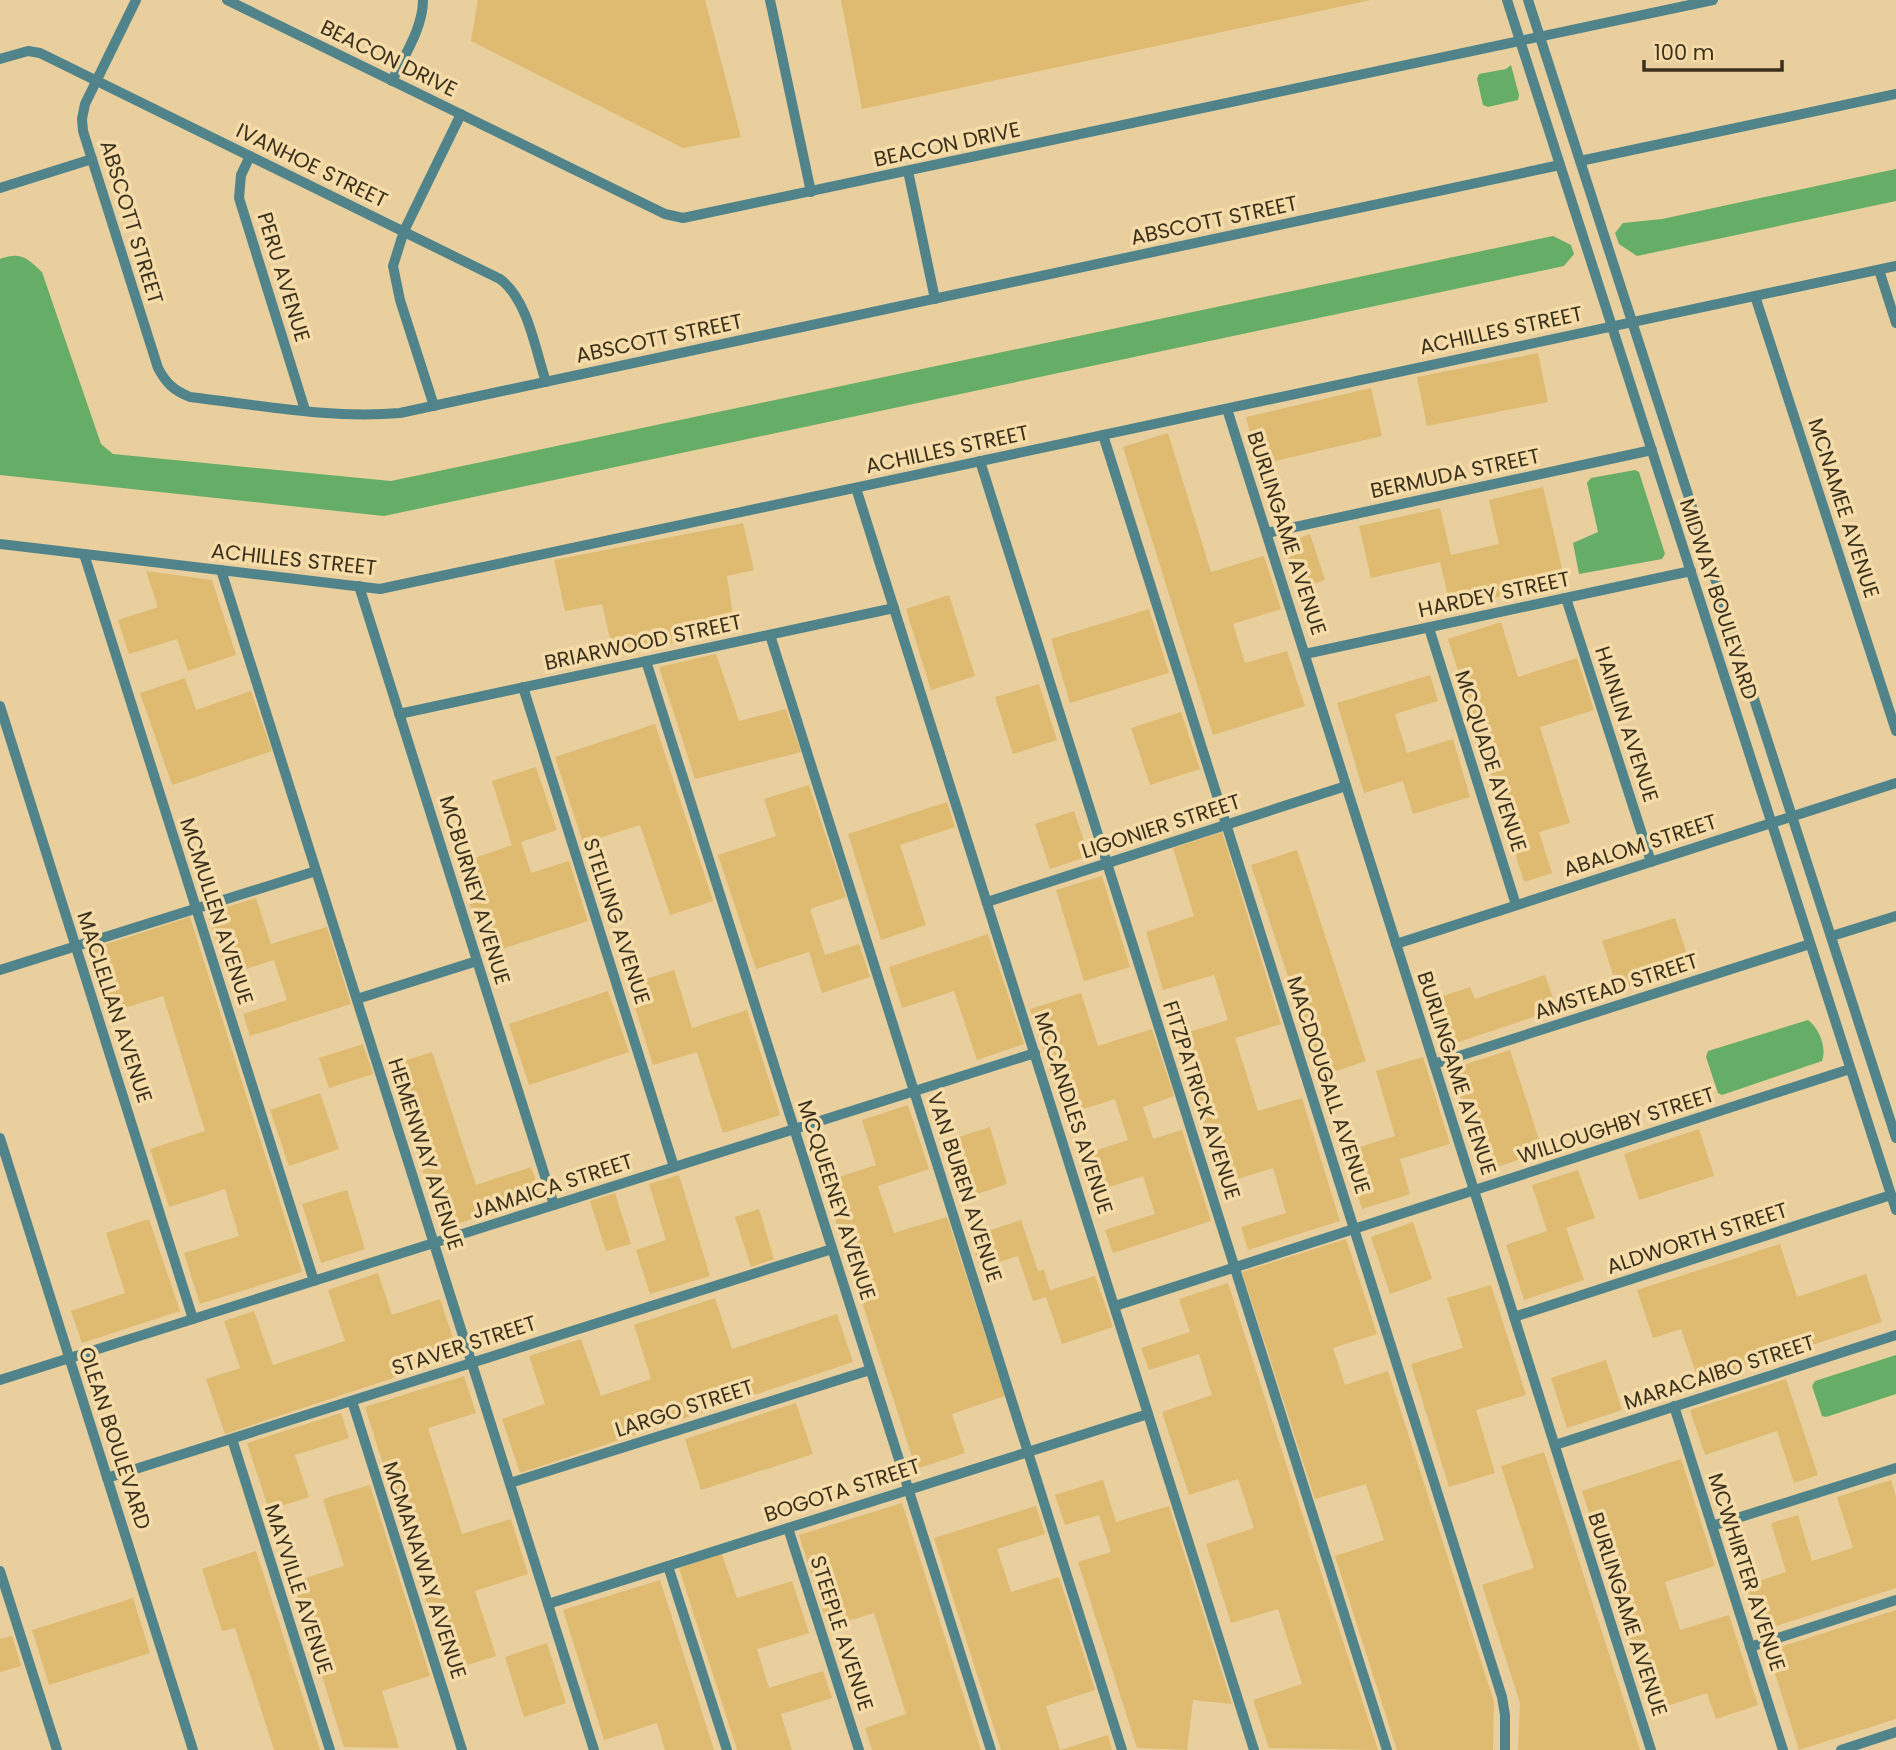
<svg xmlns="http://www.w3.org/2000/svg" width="1896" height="1750" viewBox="0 0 1896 1750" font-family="Poppins,sans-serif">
<rect width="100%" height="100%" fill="#e8cf9d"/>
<g fill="#debb71">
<polygon points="478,0 705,0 741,137 683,148 471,41"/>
<polygon points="841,0 1371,0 862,109"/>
<polygon points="1538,353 1548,402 1427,426 1417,377"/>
<polygon points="1371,388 1382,436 1258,465 1246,417"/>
<polygon points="1168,433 1211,572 1264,556 1281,609 1233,624 1245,663 1287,651 1305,706 1213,735 1123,447"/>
<polygon points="1543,487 1565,581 1451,608 1440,562 1371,578 1359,526 1440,508 1451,555 1499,544 1489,500"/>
<polygon points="743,523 754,570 727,576 735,629 614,656 602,604 565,611 554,560"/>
<polygon points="1310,534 1325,580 1297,589 1282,544"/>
<polygon points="146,571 212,580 236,655 188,671 177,639 129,654 118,620 158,607"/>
<polygon points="949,595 975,676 931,690 906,609"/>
<polygon points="1149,609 1169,673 1070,703 1051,639"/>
<polygon points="1501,622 1518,677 1577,658 1594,710 1540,727 1570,823 1539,832 1552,873 1524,882 1448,639"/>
<polygon points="716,654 739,721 786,709 801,752 695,779 659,667"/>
<polygon points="1430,675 1438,701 1395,714 1407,753 1453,739 1470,797 1413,814 1403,781 1364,793 1337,703"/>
<polygon points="185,678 196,710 251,691 272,751 172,785 140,693"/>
<polygon points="1039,684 1057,740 1013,754 995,697"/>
<polygon points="1181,712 1200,769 1150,785 1131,728"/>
<polygon points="655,724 713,901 670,915 640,825 583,843 555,757"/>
<polygon points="536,767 557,830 521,842 531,873 569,861 588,921 486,954 457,864 512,845 492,781"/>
<polygon points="809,785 846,897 810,909 825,955 859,944 870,977 822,993 809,952 756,969 718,855 776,836 764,799"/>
<polygon points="947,802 955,827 900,845 926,925 881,940 848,834"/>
<polygon points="1074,811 1089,856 1050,869 1035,824"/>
<polygon points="1222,832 1281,1024 1235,1038 1258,1111 1302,1098 1340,1221 1248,1250 1241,1227 1286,1213 1273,1168 1221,1184 1175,1036 1228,1020 1214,975 1163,990 1146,932 1194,916 1173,848"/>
<polygon points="1297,850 1366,1061 1321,1076 1251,865"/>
<polygon points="1102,876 1130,967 1084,981 1056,890"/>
<polygon points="256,898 271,944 327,927 351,1004 250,1036 243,1014 287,1000 274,960 227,975 207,913"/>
<polygon points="190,917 302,1272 200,1304 184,1253 239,1236 225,1189 169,1207 150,1149 205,1131 163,996 108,1013 88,950"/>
<polygon points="1675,918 1691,966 1618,990 1602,941"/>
<polygon points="988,934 1024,1044 977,1060 954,991 902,1008 889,967"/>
<polygon points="674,970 692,1028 747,1010 780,1115 723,1133 697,1052 653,1065 628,985"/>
<polygon points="1545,975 1557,1009 1444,1047 1428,1001 1470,987 1475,999"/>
<polygon points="608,991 629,1052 529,1085 509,1024"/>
<polygon points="1081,993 1098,1046 1152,1029 1174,1096 1143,1107 1153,1139 1182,1130 1211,1221 1113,1253 1105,1230 1155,1214 1143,1176 1091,1193 1079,1156 1128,1140 1115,1099 1064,1115 1030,1009"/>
<polygon points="363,1044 373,1074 329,1088 319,1058"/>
<polygon points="1510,1050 1543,1152 1484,1171 1451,1069"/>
<polygon points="432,1052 476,1185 531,1167 541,1196 442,1229 388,1066"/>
<polygon points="1423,1057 1450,1144 1400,1159 1410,1194 1362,1209 1344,1152 1395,1136 1376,1071"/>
<polygon points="320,1093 339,1149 289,1166 270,1110"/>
<polygon points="908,1105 929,1169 878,1186 894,1233 947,1217 1005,1396 952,1414 965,1453 916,1469 823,1182 876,1165 862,1120"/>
<polygon points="990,1127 1007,1184 962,1199 943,1142"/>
<polygon points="1699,1129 1714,1176 1639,1200 1624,1154"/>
<polygon points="1578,1170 1595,1218 1566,1228 1584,1280 1524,1300 1506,1245 1547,1231 1532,1185"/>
<polygon points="679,1175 710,1276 650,1294 636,1250 666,1240 649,1184"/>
<polygon points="347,1190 365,1249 321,1263 302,1204"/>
<polygon points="615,1193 631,1244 606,1251 590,1201"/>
<polygon points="759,1209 774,1259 751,1267 735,1217"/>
<polygon points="149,1219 180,1311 82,1343 71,1311 125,1293 106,1233"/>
<polygon points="1021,1220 1038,1271 1044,1270 1050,1290 1095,1276 1113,1327 1062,1344 1046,1297 1033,1301 1018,1256 980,1268 970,1237"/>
<polygon points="1413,1222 1432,1279 1390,1294 1371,1237"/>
<polygon points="1346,1239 1377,1334 1333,1348 1345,1385 1388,1371 1494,1702 1493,1750 1397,1750 1335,1556 1384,1540 1366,1484 1315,1499 1242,1272"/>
<polygon points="1780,1244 1797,1297 1866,1274 1882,1322 1699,1382 1681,1329 1653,1338 1637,1290"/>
<polygon points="378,1273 392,1315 440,1299 459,1356 225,1434 206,1379 240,1368 224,1321 254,1311 273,1365 345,1341 328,1290"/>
<polygon points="1228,1283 1378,1750 1269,1748 1253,1700 1302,1684 1278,1609 1231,1623 1206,1544 1254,1528 1238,1479 1189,1495 1162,1412 1212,1395 1199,1354 1149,1370 1141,1348 1190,1332 1179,1299"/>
<polygon points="1491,1285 1526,1395 1476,1410 1495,1473 1449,1487 1411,1364 1463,1348 1447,1298"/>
<polygon points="715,1298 732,1349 837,1314 853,1362 520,1473 502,1419 545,1404 529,1356 581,1339 601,1396 651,1379 634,1325"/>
<polygon points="1606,1360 1622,1410 1567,1428 1551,1378"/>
<polygon points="464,1376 476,1413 428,1428 462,1534 511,1519 528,1574 475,1591 496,1656 448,1671 365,1407"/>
<polygon points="1786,1379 1818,1475 1794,1483 1777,1431 1705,1455 1690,1410"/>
<polygon points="796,1403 813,1454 701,1490 685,1439"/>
<polygon points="341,1413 349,1438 295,1455 309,1497 269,1510 247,1443"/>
<polygon points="1544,1452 1640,1750 1518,1750 1520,1703 1482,1585 1534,1568 1501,1466"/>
<polygon points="1681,1459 1715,1566 1665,1582 1680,1630 1729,1615 1758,1705 1716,1719 1707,1693 1652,1711 1582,1491"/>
<polygon points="1103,1480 1116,1522 1169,1506 1232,1704 1193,1700 1187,1750 1137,1748 1078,1562 1111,1552 1099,1515 1065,1525 1055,1495"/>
<polygon points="1891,1480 1896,1497 1896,1588 1760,1631 1746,1585 1786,1572 1771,1523 1798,1515 1812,1561 1853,1548 1837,1497"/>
<polygon points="370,1485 430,1676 382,1691 399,1748 344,1747 293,1582 344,1566 323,1499"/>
<polygon points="902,1503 981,1750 872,1750 865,1728 906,1714 874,1613 828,1627 799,1535"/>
<polygon points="1036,1506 1045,1534 997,1549 1011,1592 1059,1577 1095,1690 1046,1706 1060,1750 1108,1735 1112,1750 1001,1750 934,1538"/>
<polygon points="256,1551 320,1750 274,1750 235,1628 222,1631 202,1569"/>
<polygon points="722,1554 737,1598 792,1581 809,1633 757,1649 769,1688 823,1671 832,1698 781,1714 792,1750 737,1750 679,1568"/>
<polygon points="660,1580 714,1750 665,1750 657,1723 604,1740 563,1610"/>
<polygon points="133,1598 150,1653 49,1685 32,1630"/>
<polygon points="1896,1610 1896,1719 1799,1750 1768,1651"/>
<polygon points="12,1636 21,1666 0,1672 0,1639"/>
<polygon points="547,1643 566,1703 524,1717 505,1657"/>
</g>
<g fill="#66ae67">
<polygon points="1511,65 1519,95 1518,100 1488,107 1483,105 1477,79 1479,74 1506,69"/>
<polygon points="1896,169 1896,201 1637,256 1619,244 1615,233 1623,223 1662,219"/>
<path d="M1553 236 1571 245 1574 254 1564 266 384 516 0 475V259C21 251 27 258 42 272L101 444 113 454 391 481Z"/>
<polygon points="1635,470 1639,472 1665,554 1662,559 1579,574 1573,543 1598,532 1587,483 1591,478"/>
<path d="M1808 1020C1819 1028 1827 1048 1822 1061L1722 1095 1718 1093 1706 1057 1708 1051Z"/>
<polygon points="1896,1355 1896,1394 1826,1417 1822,1416 1812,1386 1815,1381"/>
</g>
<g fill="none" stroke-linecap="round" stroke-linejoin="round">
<g stroke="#50848a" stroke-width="10">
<path d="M136 0 85 104 82 119 83 131 158 368C166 383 173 390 190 397 259 405 330 419 400 413L1560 165"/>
<polyline points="227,0 665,214 683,218 1713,0"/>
<polyline points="770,0 811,192"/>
<polyline points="1507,0 1896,1210"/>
<polyline points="1528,0 1896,1138"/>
<path d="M0 59 28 51 40 53 500 279C528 300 535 349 546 382"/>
<path d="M392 81C404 56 423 28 423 0"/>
<polyline points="250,156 241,175 239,198 305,410"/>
<polyline points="1580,161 1896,94"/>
<polyline points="908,171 935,299"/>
<polyline points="0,188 92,159"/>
<polyline points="1879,270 1896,323"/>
<polyline points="1755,296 1896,731"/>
<polyline points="434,406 400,300 393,266 404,231 461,114"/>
<polyline points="1227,409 1651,1750"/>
<polyline points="1103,435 1502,1697 1505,1715 1505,1750"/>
<polyline points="980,461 1387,1750"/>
<polyline points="856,488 1254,1750"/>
<polyline points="1267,533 1652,450"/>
<polyline points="0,544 380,589 1896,266"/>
<polyline points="84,554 314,1281"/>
<polyline points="221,570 594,1750"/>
<polyline points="359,586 554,1205"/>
<polyline points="1566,598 1651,862"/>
<polyline points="1429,628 1516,905"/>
<polyline points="770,635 1122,1750"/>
<polyline points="1305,654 1691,571"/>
<polyline points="646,661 991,1750"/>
<polyline points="523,687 674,1167"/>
<polyline points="0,706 193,1319"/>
<polyline points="399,714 894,608"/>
<polyline points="987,902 1346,786"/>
<polyline points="1832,936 1896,916"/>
<polyline points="1396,944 1896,783"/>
<polyline points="0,970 316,871"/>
<polyline points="357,999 477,961"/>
<polyline points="1434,1064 1810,944"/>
<polyline points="0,1138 193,1750"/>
<polyline points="1115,1306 1850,1069"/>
<polyline points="1514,1317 1891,1195"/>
<polyline points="0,1380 1035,1053"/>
<polyline points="352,1401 462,1750"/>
<polyline points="1674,1406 1783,1750"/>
<polyline points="232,1439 330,1750"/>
<polyline points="1555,1445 1896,1335"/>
<polyline points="107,1478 832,1249"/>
<polyline points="510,1483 870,1370"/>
<polyline points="1712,1526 1896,1468"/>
<polyline points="788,1528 859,1750"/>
<polyline points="668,1566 727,1750"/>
<polyline points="0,1571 57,1750"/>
<polyline points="548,1604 1148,1414"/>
<polyline points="1750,1647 1896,1600"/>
<polyline points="1841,1750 1896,1732"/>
</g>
</g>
<g text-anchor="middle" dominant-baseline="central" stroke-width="7" stroke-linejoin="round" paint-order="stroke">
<g font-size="21" fill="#3a301c" stroke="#f5dca9">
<text transform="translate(389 58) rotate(26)">BEACON DRIVE</text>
<text transform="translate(947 144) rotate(-12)">BEACON DRIVE</text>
<text transform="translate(312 165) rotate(26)">IVANHOE STREET</text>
<text transform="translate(1214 220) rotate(-12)">ABSCOTT STREET</text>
<text transform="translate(132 222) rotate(73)">ABSCOTT STREET</text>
<text transform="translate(284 277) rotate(73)">PERU AVENUE</text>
<text transform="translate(1501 330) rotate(-12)">ACHILLES STREET</text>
<text transform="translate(659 338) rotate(-12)">ABSCOTT STREET</text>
<text transform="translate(947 449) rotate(-12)">ACHILLES STREET</text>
<text transform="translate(1455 473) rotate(-12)">BERMUDA STREET</text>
<text transform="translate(1844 508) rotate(72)">MCNAMEE AVENUE</text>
<text transform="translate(1287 533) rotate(72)">BURLINGAME AVENUE</text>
<text transform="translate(294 559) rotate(6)">ACHILLES STREET</text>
<text transform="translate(1494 594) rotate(-12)">HARDEY STREET</text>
<text transform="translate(1719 599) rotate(72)">MIDWAY BOULEVARD</text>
<text transform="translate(643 642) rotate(-12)">BRIARWOOD STREET</text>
<text transform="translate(1627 724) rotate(72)">HAINLIN AVENUE</text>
<text transform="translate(1491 761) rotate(72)">MCQUADE AVENUE</text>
<text transform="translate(1161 826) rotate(-18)">LIGONIER STREET</text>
<text transform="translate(1640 845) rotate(-18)">ABALOM STREET</text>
<text transform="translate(475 890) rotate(73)">MCBURNEY AVENUE</text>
<text transform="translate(217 911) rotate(72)">MCMULLEN AVENUE</text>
<text transform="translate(617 921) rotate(72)">STELLING AVENUE</text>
<text transform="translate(1616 986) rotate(-18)">AMSTEAD STREET</text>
<text transform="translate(115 1007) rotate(72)">MACLELLAN AVENUE</text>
<text transform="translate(1457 1073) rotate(72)">BURLINGAME AVENUE</text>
<text transform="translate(1329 1085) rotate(72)">MACDOUGALL AVENUE</text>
<text transform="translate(1202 1100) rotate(72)">FITZPATRICK AVENUE</text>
<text transform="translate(1074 1113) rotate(72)">MCCANDLES AVENUE</text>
<text transform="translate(1616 1125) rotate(-18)">WILLOUGHBY STREET</text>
<text transform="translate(426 1154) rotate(72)">HEMENWAY AVENUE</text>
<text transform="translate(552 1186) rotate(-18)">JAMAICA STREET</text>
<text transform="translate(965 1187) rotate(72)">VAN BUREN AVENUE</text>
<text transform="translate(837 1200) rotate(72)">MCQUEENEY AVENUE</text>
<text transform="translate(1697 1238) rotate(-18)">ALDWORTH STREET</text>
<text transform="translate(464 1345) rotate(-18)">STAVER STREET</text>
<text transform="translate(1719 1372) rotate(-18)">MARACAIBO STREET</text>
<text transform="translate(684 1408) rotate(-18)">LARGO STREET</text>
<text transform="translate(115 1438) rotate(72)">OLEAN BOULEVARD</text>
<text transform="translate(842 1490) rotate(-18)">BOGOTA STREET</text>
<text transform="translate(425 1570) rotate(72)">MCMANAWAY AVENUE</text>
<text transform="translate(1747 1572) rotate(72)">MCWHIRTER AVENUE</text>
<text transform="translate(299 1589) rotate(72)">MAYVILLE AVENUE</text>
<text transform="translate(1628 1614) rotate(72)">BURLINGAME AVENUE</text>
<text transform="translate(842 1633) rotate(72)">STEEPLE AVENUE</text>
</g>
</g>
<path d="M1644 60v10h138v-10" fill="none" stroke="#3a301c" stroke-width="3.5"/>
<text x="1654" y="60" font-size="21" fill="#3a301c" stroke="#f5dca9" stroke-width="5" paint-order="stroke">100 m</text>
</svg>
